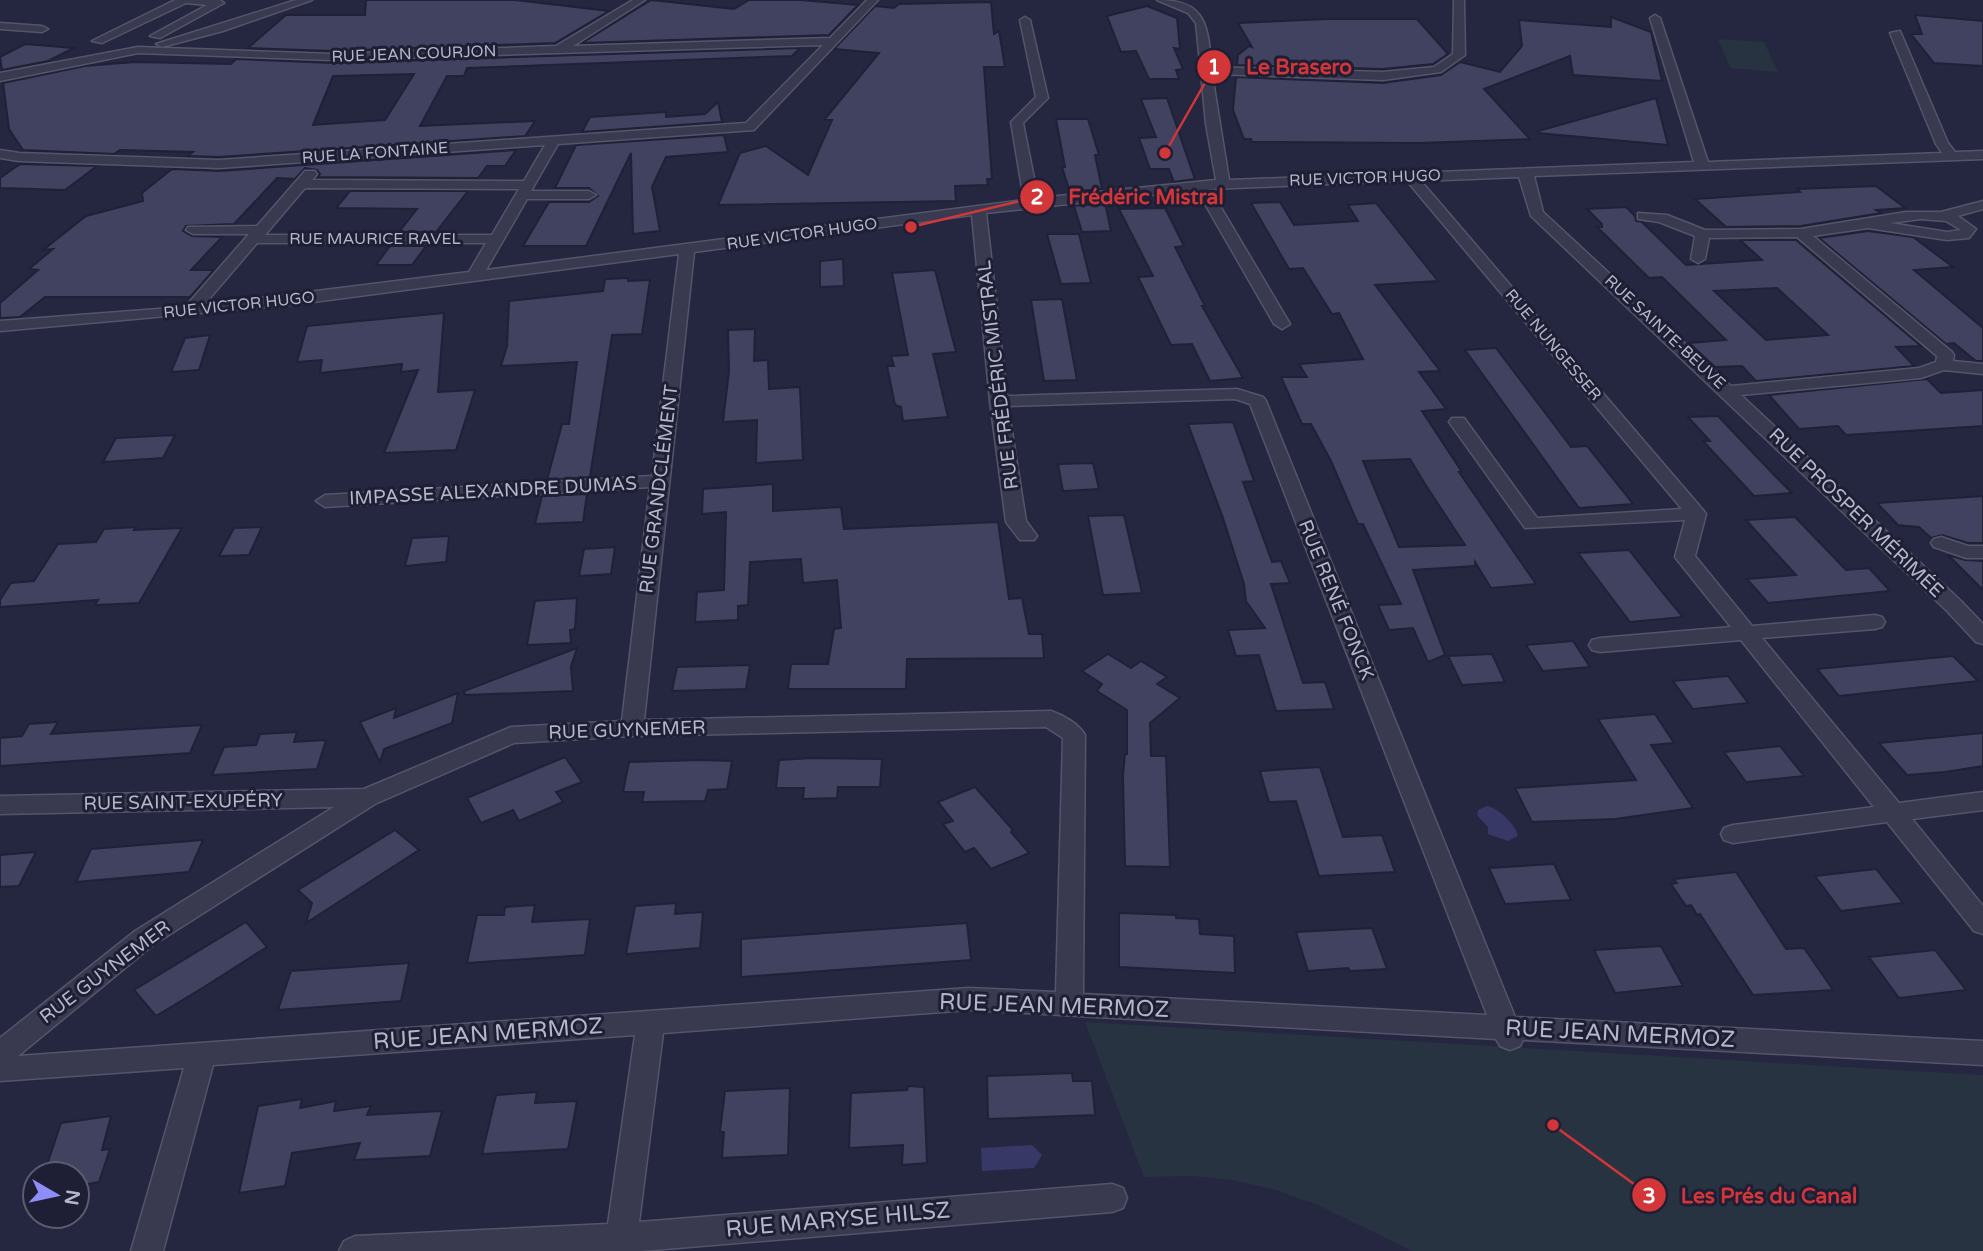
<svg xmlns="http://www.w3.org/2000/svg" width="1983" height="1251" viewBox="0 0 1983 1251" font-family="'Varela Round',sans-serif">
<rect width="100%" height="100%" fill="#252640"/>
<g fill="#273341">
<polygon points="1718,39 1764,42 1778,72 1730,68"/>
<polygon points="1085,1022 1983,1075 1983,1251 1412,1251 1320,1206 1276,1190 1232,1180 1192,1176 1144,1177"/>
</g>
<g fill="#373865">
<path d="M1487 806C1499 808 1516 825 1518 836L1508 841 1488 834V827L1477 815 1478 810Z"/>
<polygon points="1032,1145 1042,1155 1034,1168 982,1171 981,1148"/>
</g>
<g fill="#414260" stroke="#202037" stroke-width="2" fill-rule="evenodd">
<polygon points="366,0 515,0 609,11 555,43 332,51 248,48 286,15 365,15"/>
<polygon points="651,0 734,9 749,0 800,0 858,5 829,35 582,43"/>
<polygon points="991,2 994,34 999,31 1005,67 984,67 992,179 987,179 988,185 955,186 956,201 718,205 740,153 766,146 808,175 832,120 824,120 879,53 834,49 875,6 894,8 899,4"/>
<polygon points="1147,6 1177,18 1180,49 1174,48 1183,69 1176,70 1179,79 1149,79 1136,51 1121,52 1107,16"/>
<polygon points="1915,15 1983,21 1983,66 1934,63 1911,34 1922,34"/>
<polygon points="1611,17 1651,32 1662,81 1573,75 1570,56 1484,89 1530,139 1419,143 1252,142 1251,139 1244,139 1233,110 1236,77 1383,83 1441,75 1460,62 1500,72 1522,46 1519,20 1611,27"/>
<polygon points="1328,19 1417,19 1448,54 1433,64 1383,69 1237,65 1238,55 1249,46 1252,47 1238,23"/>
<polygon points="25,44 74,48 48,61 2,70 0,57"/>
<path d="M800 48 792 56 467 68 464 76H447L420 126 535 121 525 136 219 157 188 156 193 152 120 150 114 154 23 150 9 129 3 83 85 66 135 62 231 64 236 59 332 63ZM414 74 385 120 313 125 333 76Z"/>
<polygon points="1167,98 1191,168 1195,179 1174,182 1169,169 1150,169 1139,138 1156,137 1141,99"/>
<polygon points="1656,98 1668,145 1538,133 1538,131"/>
<polygon points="718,102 722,122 582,132 590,117 666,112 666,117 705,114"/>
<polygon points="1056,119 1088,119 1099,155 1095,155 1102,189 1070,192 1062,167 1065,167"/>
<polygon points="724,135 728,152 666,157 652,187 660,231 633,234 631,153 586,246 523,246 549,202 589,202 598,196 589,188 555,188 576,145"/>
<polygon points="516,150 505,166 487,166 478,178 318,177 320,174 317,170 305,168 295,179 277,178 234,224 186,226 183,231 192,236 222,237 191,270 214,270 190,297 45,297 20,317 0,318 0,303 38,270 29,269 53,249 43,250 86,216 143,201 142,193 172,169 219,171"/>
<polygon points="20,164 97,166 65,190 0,188 0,178"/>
<polygon points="1876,186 1905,208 1876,210 1881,213 1801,226 1726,227 1695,199 1800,192 1797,189"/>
<polygon points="350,191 468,191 436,232 399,232 417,209 336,208"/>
<path d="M1280 202 1294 225 1358 221 1348 205 1376 203 1438 281 1375 285 1440 371 1419 372 1446 409 1422 411 1462 472H1459L1536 584 1491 588 1475 562V566L1413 570 1445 655 1428 662 1413 628 1389 630 1378 605 1401 604 1363 524H1358L1331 461 1311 424H1302L1281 377H1307L1299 364 1363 359 1339 313 1332 314 1303 268 1289 269 1251 203ZM1410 459 1425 484 1465 545 1399 547 1363 461Z"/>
<polygon points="1105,203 1111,231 1082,232 1074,206"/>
<path d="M1626 207 1635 216 1636 221 1642 222 1686 265 1762 260 1740 240H1796L1921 346 1896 347 1914 366 1756 381 1742 366 1715 367 1689 343 1726 340 1662 277 1649 278 1597 227H1602V224L1587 209ZM1777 288 1828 335 1766 340 1714 291Z"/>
<polygon points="1165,208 1184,246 1175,247 1205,306 1202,306 1243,378 1210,381 1192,344 1171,345 1138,277 1153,276 1119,209"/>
<polygon points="1868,231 1913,237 1953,267 1914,270 1983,328 1983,361 1976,361 1954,343 1946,344 1819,238"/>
<polygon points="1047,234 1079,234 1091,283 1061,284"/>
<polygon points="390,246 426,246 412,265 376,265"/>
<polygon points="843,259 844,286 820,287 820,261"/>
<polygon points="935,270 956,352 933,354 948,417 903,421 901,407 895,405 887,366 894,366 891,356 908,355 892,273"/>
<polygon points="628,278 628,281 650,280 642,334 612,335 590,477 547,480 562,424 569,424 577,362 501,366 507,346 509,301 603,291 605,279"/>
<polygon points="1062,299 1077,380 1044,381 1031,300"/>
<polygon points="444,313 438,392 475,390 456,450 384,453 418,370 401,372 402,364 320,373 322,360 297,362 307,326"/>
<polygon points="755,329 754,361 768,360 769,389 800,387 803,460 756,463 757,420 723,422 729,371 728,330"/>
<polygon points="210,335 199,370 171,372 185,338"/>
<polygon points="1496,348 1571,447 1587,446 1633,504 1579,508 1465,350"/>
<polygon points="1927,379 1941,393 1983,390 1983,426 1846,435 1838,426 1799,429 1769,395"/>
<polygon points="1718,416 1775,476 1792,493 1754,496 1703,441 1710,441 1688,417"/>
<polygon points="1233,422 1254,481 1243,482 1272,562 1281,561 1290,583 1271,584 1303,683 1325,682 1334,709 1276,711 1259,655 1236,656 1228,630 1265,628 1246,601 1244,584 1223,518 1188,424"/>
<polygon points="175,435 163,458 103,462 116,438"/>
<polygon points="1093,463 1099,489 1063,491 1058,464"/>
<polygon points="773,484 773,511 841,507 844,529 998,522 1009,599 1022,598 1029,634 1042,634 1044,658 907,659 906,689 788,689 791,664 828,664 834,629 841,628 837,580 803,583 801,559 750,562 748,605 738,606 738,620 695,622 697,592 724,590 726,512 702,514 703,489"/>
<polygon points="587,494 583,522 535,524 542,496"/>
<polygon points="1983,496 1983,543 1968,543 1942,535 1931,538 1919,527 1898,525 1877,503"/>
<polygon points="1124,515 1142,593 1103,595 1088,516"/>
<polygon points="1795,517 1846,570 1869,568 1890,591 1768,603 1747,579 1796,575 1746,520"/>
<polygon points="136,527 134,530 182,528 139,603 95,605 98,600 0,607 0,600 11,583 34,581 58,544 96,542 104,529"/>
<polygon points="262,527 249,555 219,556 234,528"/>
<polygon points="449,536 446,562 405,566 412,538"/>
<polygon points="615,547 611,574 579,576 584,549"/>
<polygon points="1629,550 1663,593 1683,617 1630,622 1578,553"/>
<polygon points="1948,555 1965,560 1983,561 1983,590"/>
<polygon points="577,598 575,629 570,630 571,643 527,645 535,601"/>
<polygon points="1573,641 1590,667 1543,671 1526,645"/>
<polygon points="577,648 571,666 573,691 465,695 464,691"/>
<polygon points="1108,654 1131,668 1141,661 1167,677 1157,684 1180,698 1150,723 1151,756 1166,756 1170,867 1125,866 1123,776 1125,754 1127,754 1127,710 1097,691 1102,684 1082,671"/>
<polygon points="1492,654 1505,682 1462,685 1448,656"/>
<polygon points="1953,656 1978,681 1839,696 1817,669"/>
<polygon points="750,665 746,689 672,691 677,667"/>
<polygon points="1728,676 1748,703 1693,709 1673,681"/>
<polygon points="458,693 452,723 384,749 380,762 360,722 396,708 394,718"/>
<polygon points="1655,714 1674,743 1651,745 1693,808 1615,819 1532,822 1515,788 1636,780 1598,719"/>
<polygon points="58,722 51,734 202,725 190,753 0,766 0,738 22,736 29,724"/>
<polygon points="297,732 294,742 326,740 317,769 212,775 224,747 256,745 260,734"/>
<polygon points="1983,733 1983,766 1945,772 1907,775 1879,743"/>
<polygon points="1780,746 1804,776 1746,782 1724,752"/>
<polygon points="565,757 582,782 556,792 563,802 519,821 513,810 481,823 467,798"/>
<polygon points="812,758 882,759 880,787 838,787 837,798 803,799 804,788 776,788 779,760"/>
<polygon points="700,760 732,761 727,789 708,790 705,801 642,802 644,792 623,792 629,762"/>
<polygon points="1320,767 1343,837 1382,835 1395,872 1319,876 1296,801 1269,802 1260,771"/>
<polygon points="975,787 1013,830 1011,832 1029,853 991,869 974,848 965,852 943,824 953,821 938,802"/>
<polygon points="395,830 419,850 306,923 312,903 298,890"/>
<polygon points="203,840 189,872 76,882 91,849"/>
<polygon points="36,852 19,886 0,887 0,855"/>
<polygon points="1554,864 1571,900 1505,904 1489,868"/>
<polygon points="1876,869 1903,903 1841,911 1815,876"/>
<polygon points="1736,872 1786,949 1804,948 1833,990 1753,995 1700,914 1697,915 1691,905 1686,906 1671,884 1677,883 1674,879"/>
<polygon points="676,903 675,914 703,912 700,948 626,954 635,906"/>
<polygon points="535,905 532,922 590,919 585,955 467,963 477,915 504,915 505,907"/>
<polygon points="1119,913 1176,915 1176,918 1199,919 1200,934 1234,936 1235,973 1119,967"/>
<polygon points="246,922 267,947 204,987 156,1016 134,990"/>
<polygon points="967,923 971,960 741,977 741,939"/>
<polygon points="1372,928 1387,969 1350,971 1348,968 1308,971 1296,932"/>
<polygon points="1661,946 1683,986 1615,993 1594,950"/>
<polygon points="1935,950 1966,990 1899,998 1869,957"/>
<polygon points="409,963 401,1001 278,1010 291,971"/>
<polygon points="1072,1073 1073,1081 1092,1081 1095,1115 988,1119 987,1076"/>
<polygon points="908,1086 924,1087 927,1163 902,1165 903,1145 849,1148 851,1093 907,1090"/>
<polygon points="790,1088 788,1155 722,1158 724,1132 720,1132 725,1091"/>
<polygon points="537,1092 535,1103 577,1101 568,1149 482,1154 496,1095"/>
<polygon points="302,1099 300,1108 336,1101 334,1111 371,1106 367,1115 442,1111 430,1156 354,1160 360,1143 292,1153 285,1186 239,1193 258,1106"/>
<polygon points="111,1116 102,1150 110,1149 99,1182 77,1186 77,1174 44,1174 61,1123"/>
</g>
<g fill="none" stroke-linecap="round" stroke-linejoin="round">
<g stroke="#54546a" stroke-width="3">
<g id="minor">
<polygon points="175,0 220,0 224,3 160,38 150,36 207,5 186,3 102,43 92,41"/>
<polygon points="296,0 312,0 223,31 162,47 156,44"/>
<path d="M633 0H645L573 46 830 38 867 0H878L754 130 558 144 531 191H589L596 195 589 199H527L486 270 1024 200 1011 122 1036 97 1020 20 1025 17 1030 20 1048 98 1023 123 1038 198 1216 180 1206 124 1196 23 1188 13 1157 0C1207 0 1207 25 1212 67L1383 72 1434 67 1453 54 1454 0H1464L1465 55 1441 72 1383 80 1212 74 1229 180 1694 162 1650 18 1655 15 1660 18 1708 162 1942 153 1936 144 1890 33 1900 31 1948 143 1955 152 1983 151V159L1534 176 1543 212 1731 386 1919 368 1936 362 1937 356 1797 237 1709 238 1705 259 1698 263 1691 259 1695 236 1659 222 1638 219V213L1667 215 1705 230 1801 229 1906 212H1941L1983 201V209L1958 216 1976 229 1969 238 1947 240 1868 228 1813 236 1952 352 1954 355 1953 361 1983 364V374L1944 370 1921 378 1741 395 1961 601 1983 624V644L1976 642 1947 611 1531 216 1519 177 1421 181 1703 510 1706 514 1695 556 1752 626 1875 615 1882 617 1885 622 1882 627 1875 629 1762 638 1899 803 1983 792V810L1912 819 1983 906V934L1974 931 1887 822 1733 843 1724 840 1721 834 1724 828 1733 825 1874 807 1741 640 1600 652 1592 650 1589 645 1592 640 1600 638 1731 627 1675 557 1685 520 1525 528 1449 422 1452 418H1464L1537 518 1682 509 1407 181 1210 189 1290 324 1282 329 1274 324 1197 190 986 213 1007 396 1237 389 1263 397 1266 401 1515 1017 1983 1041V1065L1523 1040 1520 1046 1510 1050 1500 1046 1496 1039 969 1010 663 1033 639 1222 1112 1184 1123 1188 1127 1198 1123 1208 1112 1212 641 1251H339L344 1241 355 1236 608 1224 635 1035 213 1065 163 1251H131L184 1068 0 1081V1038L135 931 334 807 0 814V796L364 789 511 727 622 721 650 487 325 507 316 501 325 495 652 476 679 254 290 305 0 331V321L185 307 249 234H193L186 230 188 227 257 226 305 171H315L317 174 312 180 524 181 545 145 219 168 19 161 0 158V150L19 153 219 160 746 123 823 45 332 60 138 53 0 81V73L138 47 332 54 556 46ZM305 188 519 189 492 235H265ZM972 215 990 401 1006 522 1020 540H1034L1037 536 1026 521 1008 406 1235 399 1250 404 1487 1015 1083 994 1085 735C1079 724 1063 715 1051 711L644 720 694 252ZM1921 219 1946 221 1961 230 1947 232 1890 223ZM257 243H486L469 272 204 305ZM1046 727 1063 738 1056 992 969 988 18 1056 153 945 375 804 514 743 632 736Z"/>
<polygon points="0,23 42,26 48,29 42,32 0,29"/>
<polygon points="1941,537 1968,546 1983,546 1983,558 1966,558 1934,547 1931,543 1934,539"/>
</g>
</g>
<use href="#minor" fill="#393a50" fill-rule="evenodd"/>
</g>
<g text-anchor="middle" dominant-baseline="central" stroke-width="6" stroke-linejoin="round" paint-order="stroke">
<g font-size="16" fill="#b6b6ca" stroke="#1e1e35">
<text transform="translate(414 54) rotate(-2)">RUE JEAN COURJON</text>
<text transform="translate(375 153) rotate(-4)">RUE LA FONTAINE</text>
<text transform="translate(1365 178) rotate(-2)">RUE VICTOR HUGO</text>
<text transform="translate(802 234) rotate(-8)">RUE VICTOR HUGO</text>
<text x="375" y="239">RUE MAURICE RAVEL</text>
<text transform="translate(239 305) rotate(-6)">RUE VICTOR HUGO</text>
<text transform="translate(1665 332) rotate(43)">RUE SAINTE-BEUVE</text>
<text transform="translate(1553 345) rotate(50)">RUE NUNGESSER</text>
</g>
<g font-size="19" fill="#b6b6ca" stroke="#1e1e35">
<text transform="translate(998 375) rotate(-97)">RUE FRÉDÉRIC MISTRAL</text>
<text transform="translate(659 489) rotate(-83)">RUE GRANDCLÉMENT</text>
<text transform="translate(493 491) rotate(-3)">IMPASSE ALEXANDRE DUMAS</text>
<text transform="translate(1856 513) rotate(44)">RUE PROSPER MÉRIMÉE</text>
<text transform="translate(1336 600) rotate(68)">RUE RENÉ FONCK</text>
<text transform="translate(627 730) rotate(-2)">RUE GUYNEMER</text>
<text transform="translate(183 802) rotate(-1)">RUE SAINT-EXUPÉRY</text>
<text transform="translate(105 972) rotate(-37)">RUE GUYNEMER</text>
</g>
<g font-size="23" fill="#b6b6ca" stroke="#1e1e35">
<text transform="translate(1054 1006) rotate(2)">RUE JEAN MERMOZ</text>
<text transform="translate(488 1034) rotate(-4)">RUE JEAN MERMOZ</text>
<text transform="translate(1620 1034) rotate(3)">RUE JEAN MERMOZ</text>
<text transform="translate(838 1220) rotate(-5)">RUE MARYSE HILSZ</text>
</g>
</g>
<path fill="none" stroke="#d33638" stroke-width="2.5" d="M1165 153L1214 67M911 227L1037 197M1553 1125L1649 1195"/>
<g fill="#d33638" stroke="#1e1e35" stroke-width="2.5">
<circle cx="1165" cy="153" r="7"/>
<circle cx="911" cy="227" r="7"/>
<circle cx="1553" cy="1125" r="7"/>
<circle cx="1214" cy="67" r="18"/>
<circle cx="1037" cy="197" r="18"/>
<circle cx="1649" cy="1195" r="18"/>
</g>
<g font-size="21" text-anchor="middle" font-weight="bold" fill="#fff">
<text x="1214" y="74">1</text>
<text x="1037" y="204">2</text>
<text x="1649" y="1203">3</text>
</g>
<g font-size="21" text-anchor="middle" font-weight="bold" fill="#d33638" stroke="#1e1e35" stroke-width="6" stroke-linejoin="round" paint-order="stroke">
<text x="1299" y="74">Le Brasero</text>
<text x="1146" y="204">Frédéric Mistral</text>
<text x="1769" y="1203">Les Prés du Canal</text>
</g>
<g transform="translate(56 1195) rotate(99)"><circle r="33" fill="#1e1e35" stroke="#5b5b71" stroke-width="2"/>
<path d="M0-5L12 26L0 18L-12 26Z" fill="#8f8df8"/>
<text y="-10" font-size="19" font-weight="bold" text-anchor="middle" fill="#b6b6ca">N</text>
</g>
</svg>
